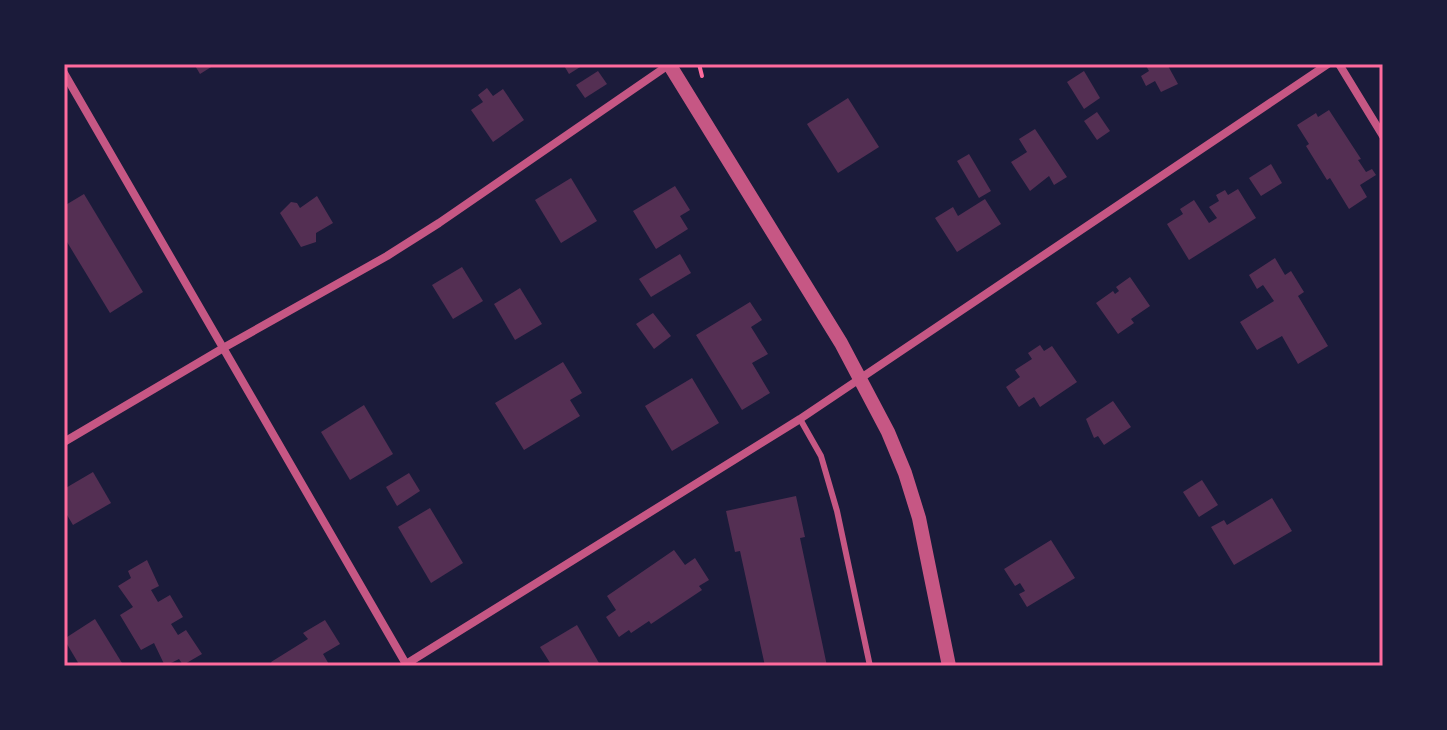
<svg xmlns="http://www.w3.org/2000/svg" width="1447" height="730" viewBox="0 0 1447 730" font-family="'DM Sans',sans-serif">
<rect width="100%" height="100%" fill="#1b1b3a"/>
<g fill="#542f53">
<polygon points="194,64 216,64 200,74"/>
<polygon points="563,64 585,64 569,74"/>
<polygon points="1145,64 1167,64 1178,84 1161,92 1155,81 1146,86 1141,76 1149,71"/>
<polygon points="598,71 607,84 585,98 576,85"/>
<polygon points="1084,71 1100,98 1084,109 1067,82"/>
<polygon points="487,88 493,96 503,89 524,120 493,142 471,110 483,102 478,95"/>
<polygon points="848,98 879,147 838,173 807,124"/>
<polygon points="1329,110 1361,159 1358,160 1366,172 1372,169 1376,175 1360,185 1367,197 1349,209 1330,178 1327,180 1306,146 1309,144 1297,125 1316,113 1318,117"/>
<polygon points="1097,112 1110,131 1097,140 1084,121"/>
<polygon points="1035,129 1067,177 1054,185 1049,176 1030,191 1011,162 1027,152 1019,139"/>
<polygon points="969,154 991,191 979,198 957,161"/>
<polygon points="1271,164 1282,183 1261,196 1249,178"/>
<polygon points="571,178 597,221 561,243 535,200"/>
<polygon points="675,186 690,210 680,216 688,229 656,249 633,211"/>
<polygon points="1238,189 1256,218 1189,260 1167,224 1183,214 1180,209 1194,200 1209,223 1217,218 1209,207 1219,201 1216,195 1225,190 1228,195"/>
<polygon points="84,194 143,292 110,313 64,237 64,206"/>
<polygon points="317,196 333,223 316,233 316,242 301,247 280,213 291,202 297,203 300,208"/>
<polygon points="985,199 1001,224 957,252 935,218 953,207 958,216"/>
<polygon points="680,254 691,273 651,297 639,279"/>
<polygon points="1275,258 1285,275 1291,271 1304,292 1298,296 1328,346 1298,364 1282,336 1257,350 1240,322 1274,301 1263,285 1257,289 1249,275"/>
<polygon points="462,267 483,301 453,319 432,285"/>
<polygon points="1130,277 1150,306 1131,319 1134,323 1118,334 1096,303 1113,291 1115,294 1119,291 1116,287"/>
<polygon points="520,288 542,324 515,340 494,304"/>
<polygon points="750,302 762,320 751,327 768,354 752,363 770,393 742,410 696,335"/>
<polygon points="653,313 671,336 654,349 636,324"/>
<polygon points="1040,345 1044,351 1052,346 1077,382 1040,407 1034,397 1019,407 1006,387 1020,377 1015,370 1032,359 1028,353"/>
<polygon points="563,362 582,393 570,400 580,416 524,450 495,403"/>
<polygon points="692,378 719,423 672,451 645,406"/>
<polygon points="1113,401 1131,427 1104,445 1098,436 1094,438 1086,419"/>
<polygon points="364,405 393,454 350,480 321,432"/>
<polygon points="93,472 111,503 73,525 64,510 64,489"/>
<polygon points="409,473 420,491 397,506 386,487"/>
<polygon points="1202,480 1218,505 1199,517 1183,492"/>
<polygon points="796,496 805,537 800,538 827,666 765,666 740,551 735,552 726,511"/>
<polygon points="1272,498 1292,531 1234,565 1211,527 1224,520 1227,525"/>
<polygon points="430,508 463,563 431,583 398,527"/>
<polygon points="1051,540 1075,578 1027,607 1019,594 1025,591 1020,583 1015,586 1004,569"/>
<polygon points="674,550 685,565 695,558 709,580 699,586 702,590 651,624 649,621 631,633 629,630 619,637 606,617 616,610 607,596"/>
<polygon points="147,560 159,586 151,590 158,602 170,595 183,617 171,624 178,635 186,630 202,654 183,665 179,659 165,666 154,643 141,650 120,615 133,607 118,586 131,578 128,571"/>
<polygon points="95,619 122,663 117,666 80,666 64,639"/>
<polygon points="325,620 340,644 323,654 330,666 273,666 271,662 308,639 303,633"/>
<polygon points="577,625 599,663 594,666 552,666 540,647"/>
</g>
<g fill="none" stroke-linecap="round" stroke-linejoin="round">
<polyline stroke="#ff6b9d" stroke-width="4" points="699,64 702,76"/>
<polyline stroke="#c65784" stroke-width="6" points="800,419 821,456 837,511 870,666"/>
<g stroke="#c65784" stroke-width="8">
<polyline points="1339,64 1383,136"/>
<polyline points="64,73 406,664"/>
<polyline points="64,442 225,347 387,256 439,223 670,64"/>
<polyline points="403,666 800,419 1328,64"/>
</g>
<polyline stroke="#c65784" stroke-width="14" points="669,64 841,343 888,432 905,473 919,518 949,666"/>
</g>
<rect width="1447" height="730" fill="none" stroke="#1b1b3a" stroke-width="132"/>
<rect x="66" y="66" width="1315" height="598" fill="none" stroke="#ff6b9d" stroke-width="3"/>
</svg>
